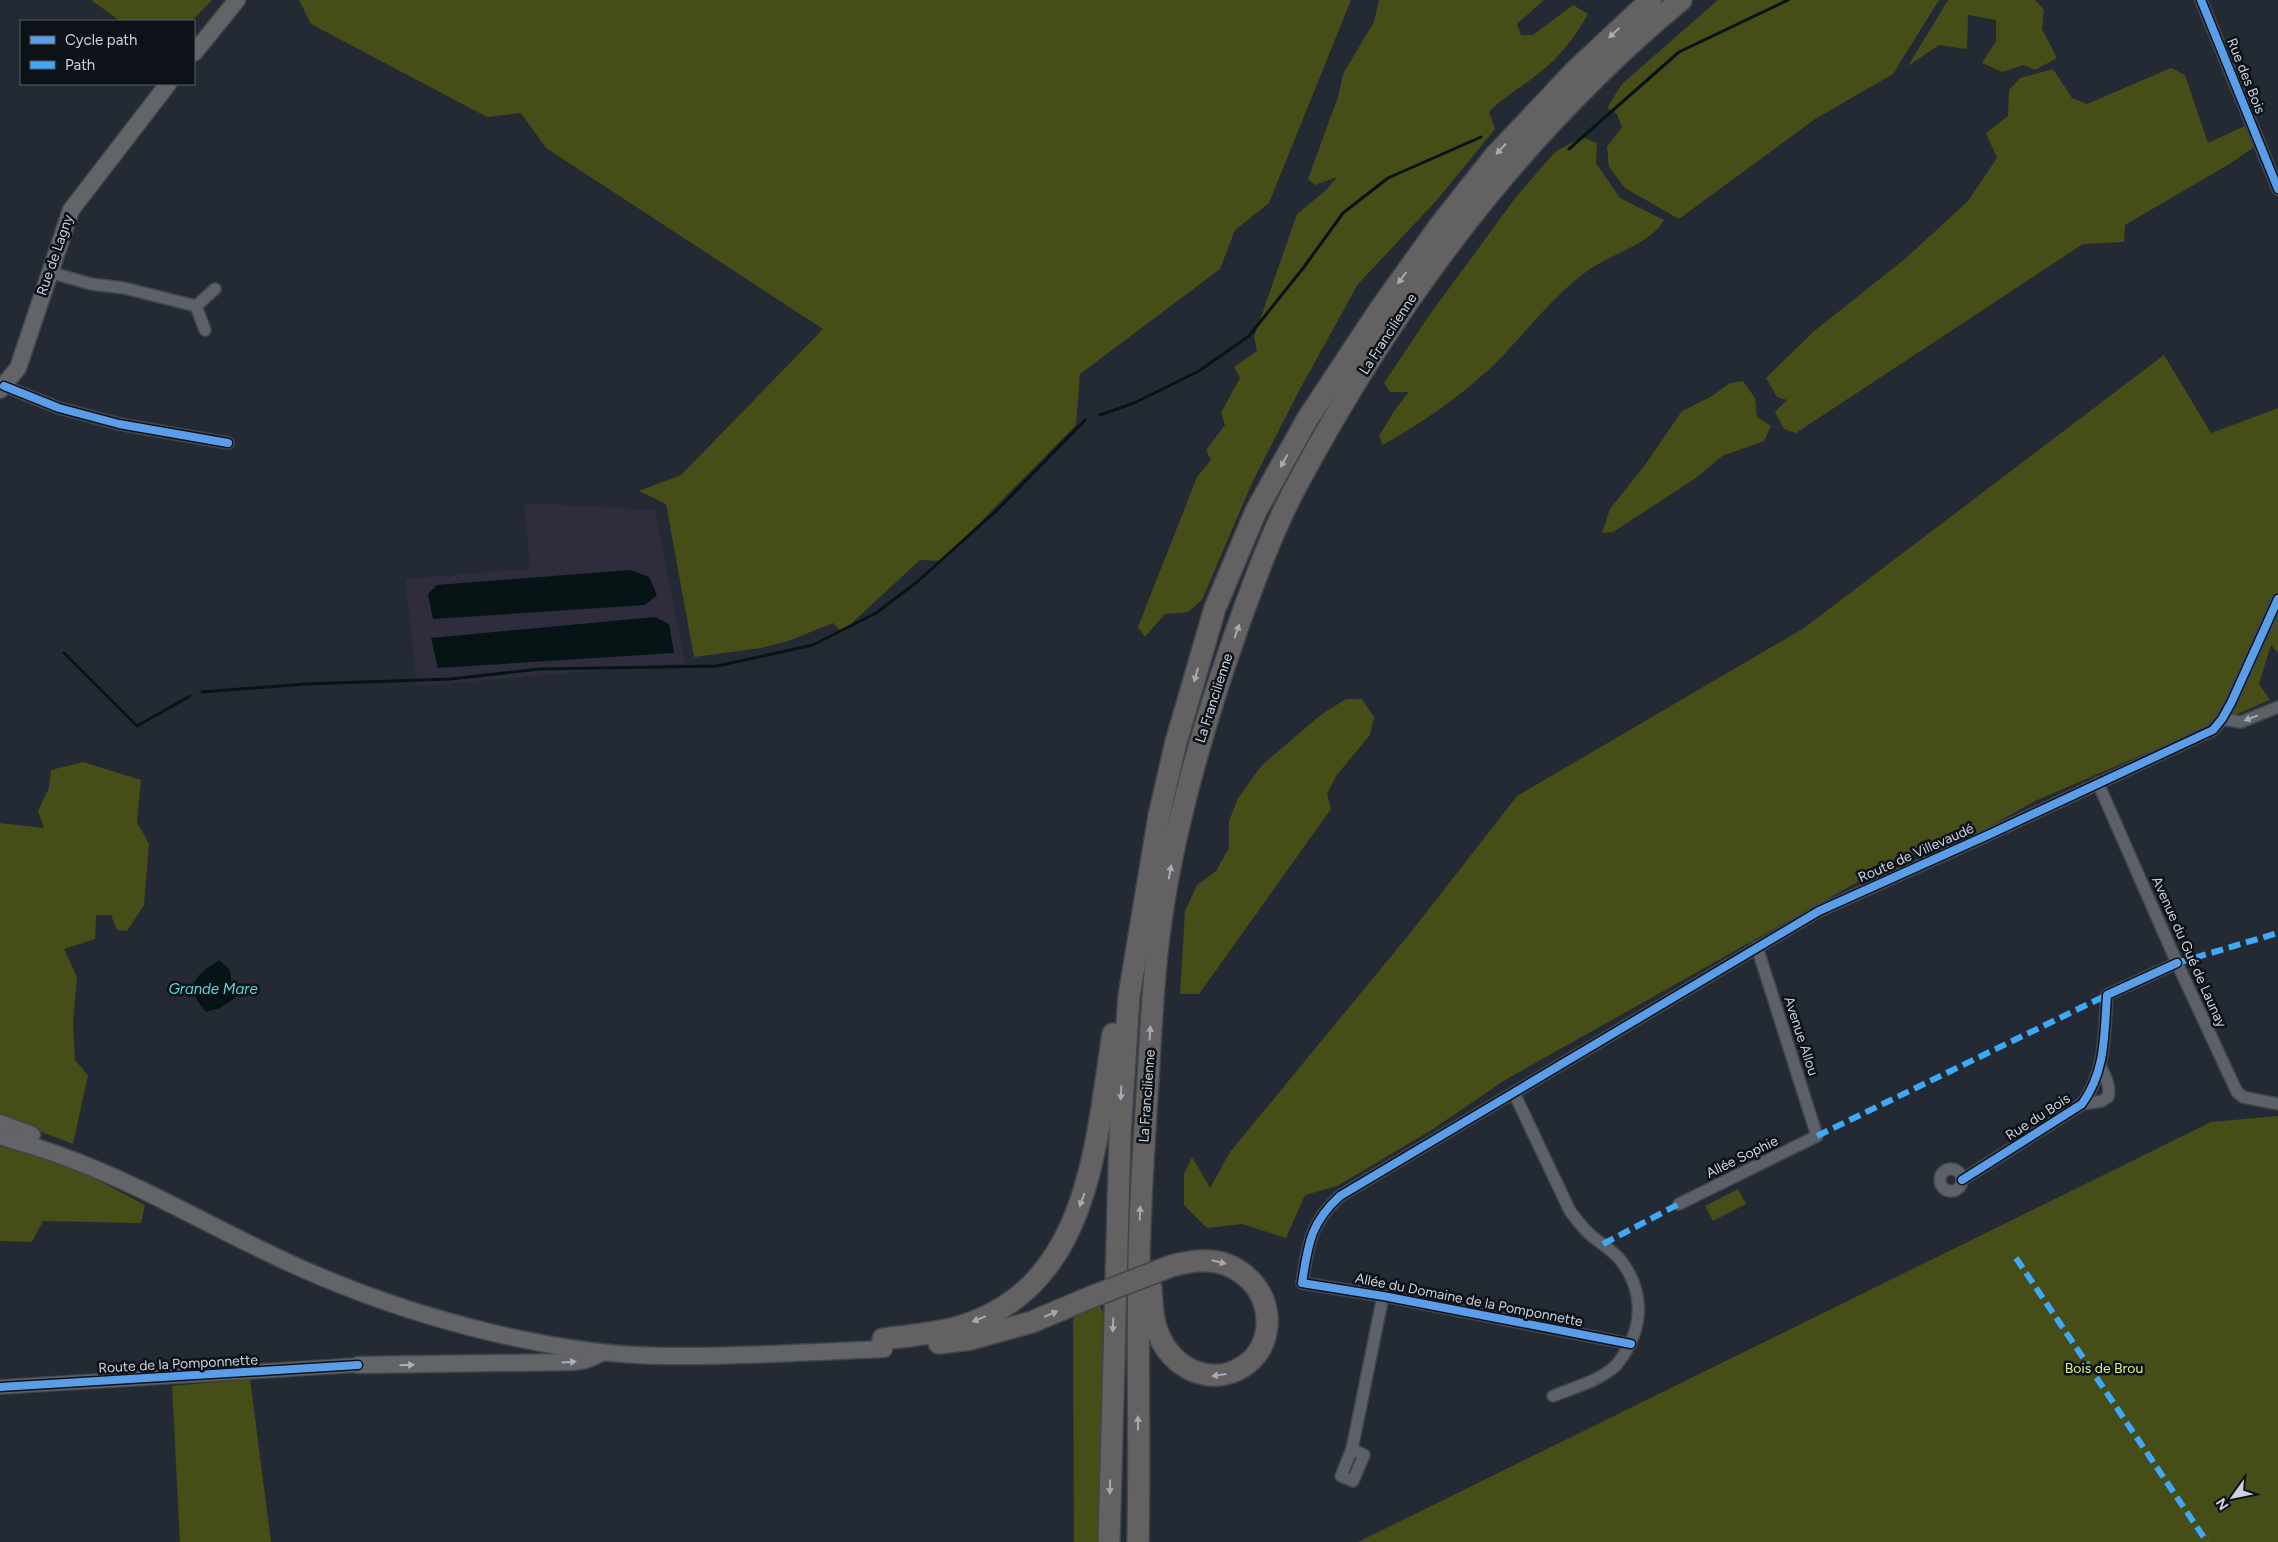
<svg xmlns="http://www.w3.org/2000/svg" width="2278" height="1542" viewBox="0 0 2278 1542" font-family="Figtree,sans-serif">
<rect width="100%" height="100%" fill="#242a33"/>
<polygon fill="#2f2d3d" points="524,503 655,510 685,663 417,686 405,579 530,569"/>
<g fill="#464d16">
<polygon points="91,0 212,0 192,21 120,21"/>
<polygon points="299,0 1351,0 1269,203 1235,230 1220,269 1080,374 1076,425 942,561 920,560 842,632 833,623 788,641 761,648 694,657 666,504 639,491 681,475 823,329 546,148 521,113 487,117 311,24"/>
<path d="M1379 0H1544L1517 24 1521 35H1533L1573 5 1588 14C1576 36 1558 59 1538 74 1522 87 1503 97 1489 112L1495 129 1437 200 1358 284 1300 389 1252 483 1202 600 1188 612 1165 614 1145 637 1138 627 1197 477 1211 460 1206 450 1225 425 1221 413 1240 378 1234 367 1257 351 1254 337 1297 214 1326 190 1337 177 1315 185 1308 179 1338 97 1343 74 1374 22Z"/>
<polygon points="1718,0 1939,0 1893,74 1815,119 1679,219 1625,188 1609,167 1607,147 1622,127 1617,114 1607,108 1622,84"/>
<polygon points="1948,0 2035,0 2044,10 2042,29 2057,58 2035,70 2024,65 2002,72 1982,63 1996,41 1996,20 1968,15 1967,49 1939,45 1908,66"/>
<polygon points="2171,68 2185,75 2208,143 2251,123 2260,143 2231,163 2125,225 2124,242 2083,244 1796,433 1784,429 1775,412 1787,400 1777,397 1766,378 1813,332 1906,258 1968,201 1997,158 1986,133 2008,116 2009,90 2020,78 2053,69 2072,98 2087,104"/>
<path d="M1582 137 1597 143 1596 163 1620 198 1664 220C1649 245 1613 253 1590 269 1550 297 1520 341 1485 373 1453 402 1419 424 1383 445L1379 436 1396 408 1409 392H1390L1384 383 1428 317 1516 197 1555 152Z"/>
<polygon points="2164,355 2211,433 2278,408 2278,653 2271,645 2259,684 2270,700 2035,801 1980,832 1895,861 1505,1080 1430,1131 1337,1186 1305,1195 1286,1238 1242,1224 1207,1228 1184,1205 1184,1174 1192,1157 1210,1188 1230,1152 1411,932 1517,796 1804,628"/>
<polygon points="1743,381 1755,398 1757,417 1771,426 1764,441 1722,456 1696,478 1613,532 1602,533 1610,509 1645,465 1682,411 1712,396 1730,383"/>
<polygon points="1346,699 1362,699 1374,717 1370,735 1336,776 1327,794 1331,809 1199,994 1180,994 1185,911 1197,885 1216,871 1229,848 1229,821 1238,798 1262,765 1322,714"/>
<polygon points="83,762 141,780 137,822 149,844 144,905 127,931 117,930 111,915 96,915 95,939 64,949 77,977 73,1023 75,1060 88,1075 73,1144 0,1116 0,823 44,828 38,811 49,788 51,770"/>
<polygon points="2278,1116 2278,1542 1358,1542 2211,1122"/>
<polygon points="0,1146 73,1167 145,1205 141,1223 43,1221 32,1242 0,1241"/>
<polygon points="1738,1189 1746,1204 1713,1221 1705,1206"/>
<polygon points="1097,1302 1103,1311 1100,1542 1074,1542 1073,1320 1078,1310"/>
<polygon points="250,1379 271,1542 180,1542 172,1386"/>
</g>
<g fill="#061416">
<polygon points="630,570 649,577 657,595 645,605 433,619 428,594 437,585"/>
<polygon points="655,617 669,624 674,653 438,668 431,638"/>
<path d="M219 960 230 970 232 985 241 994 220 1008 206 1012C183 985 194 977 219 960Z"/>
</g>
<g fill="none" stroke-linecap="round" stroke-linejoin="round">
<g stroke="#061416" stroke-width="3">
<polyline points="1569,149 1679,52 1788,0"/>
<polyline points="1100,415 1134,403 1199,371 1249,336 1304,267 1343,213 1388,178 1481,137"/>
<polyline points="64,653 137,726 190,696"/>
<polyline points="202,692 305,684 451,679 540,669 717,666 813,645 876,613 917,582 996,511 1085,420"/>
</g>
<g stroke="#40454d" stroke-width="14">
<g id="minor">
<polyline points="2201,0 2278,189"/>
<polyline points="49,272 91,284 124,288 196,306"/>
<polyline points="205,330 196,306 215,289"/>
<polyline points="4,386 59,408 119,424 228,443"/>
<polyline points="2222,719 2241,722 2278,707"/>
<polyline points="2098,783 2177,963 2237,1092 2243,1097 2278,1104"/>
<path d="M1514 1093 1570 1211C1577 1220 1584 1230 1593 1237 1603 1245 1614 1251 1622 1262 1642 1289 1644 1322 1626 1351 1622 1357 1618 1365 1612 1369 1595 1382 1573 1388 1553 1396"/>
<path d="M2082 1104 2102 1101 2108 1097C2111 1086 2105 1077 2101 1067"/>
<circle cx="1951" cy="1180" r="11"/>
<path d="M1962 1180 2082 1104C2106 1071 2104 1035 2107 995L2177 963"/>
<polyline points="1679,1204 1817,1136 1757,947"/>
<path d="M1631 1344 1383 1296 1302 1283C1308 1245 1310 1223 1340 1196L1819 911 1988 835 2213 730 2222 719 2231 703 2278 599"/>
<polyline points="1352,1449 1364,1455 1353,1481 1341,1476 1352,1449 1383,1296"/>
</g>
</g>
<g stroke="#40454d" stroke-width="16">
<polyline id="tertiary" points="0,1387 358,1365"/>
</g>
<g stroke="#40454d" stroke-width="19">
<g id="secondary">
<polyline points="194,53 237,0"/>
<polyline points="0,390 18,368 71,210 168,84"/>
<polyline points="0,1123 32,1135"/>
<path d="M0 1136C21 1143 42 1148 62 1156 151 1188 232 1240 319 1276 420 1319 551 1354 661 1356 735 1357 810 1352 884 1349"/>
<polyline points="358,1365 572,1362 586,1360 602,1353"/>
</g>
</g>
<g stroke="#40454d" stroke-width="24">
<g id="motorway">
<path d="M1151 1288C1152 1304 1152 1319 1158 1333 1171 1368 1211 1388 1244 1366 1274 1346 1274 1302 1249 1279 1226 1257 1201 1258 1171 1266"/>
<path d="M883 1339C907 1336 931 1334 955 1328 1089 1291 1095 1148 1113 1034"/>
<polyline points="939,1343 971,1339 1032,1322 1091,1297"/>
<polyline points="1109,1542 1120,1135 1129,996 1159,816 1176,742 1215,608 1256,511 1308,418 1378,312 1441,224 1494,157 1575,71 1651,0"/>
<path d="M1138 1542C1140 1448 1137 1354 1139 1260 1140 1200 1144 1140 1148 1080 1151 1029 1153 977 1160 927 1174 825 1203 726 1237 629 1255 579 1274 526 1300 479 1397 299 1523 131 1681 0"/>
</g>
</g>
<use href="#minor" stroke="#5c6067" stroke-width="11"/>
<use href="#tertiary" stroke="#5c6067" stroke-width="14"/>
<use href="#secondary" stroke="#626468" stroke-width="16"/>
<use href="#motorway" stroke="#646162" stroke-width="21"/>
<g stroke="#40454d" stroke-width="24" stroke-linecap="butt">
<polyline id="motorway-bridge" points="1091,1297 1171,1266"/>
</g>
<use href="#motorway-bridge" stroke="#646162" stroke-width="21"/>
<g stroke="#3fa9f5" stroke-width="6" stroke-dasharray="12 6" stroke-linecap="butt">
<polyline points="2177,963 2278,933"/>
<polyline points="1817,1136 2107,995"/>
<polyline points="1603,1244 1679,1204"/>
<polyline points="2016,1258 2207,1542"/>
</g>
<g stroke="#0d1219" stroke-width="11">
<g id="cycleway">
<polyline points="2201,0 2278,189"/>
<polyline points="4,386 59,408 119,424 228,443"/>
<path d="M1962 1180 2082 1104C2106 1071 2104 1035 2107 995L2177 963"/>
<path d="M1631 1344 1383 1296 1302 1283C1308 1245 1310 1223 1340 1196L1819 911 1988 835 2213 730 2222 719 2231 703 2278 599"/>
<polyline points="0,1387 358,1365"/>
</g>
</g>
<use href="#cycleway" stroke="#5a9eea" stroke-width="8"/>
</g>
<defs><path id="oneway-solid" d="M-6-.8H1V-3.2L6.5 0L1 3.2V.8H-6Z" transform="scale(1.25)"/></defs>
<g fill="#a7aab2">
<use href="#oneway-solid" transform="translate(1614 33) rotate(137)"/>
<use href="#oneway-solid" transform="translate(1501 149) rotate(133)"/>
<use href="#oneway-solid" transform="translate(1402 278) rotate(126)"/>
<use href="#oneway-solid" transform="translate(1284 461) rotate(119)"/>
<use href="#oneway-solid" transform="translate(1237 631) rotate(-70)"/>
<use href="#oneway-solid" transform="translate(1196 675) rotate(106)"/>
<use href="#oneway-solid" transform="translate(1170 872) rotate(-80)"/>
<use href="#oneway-solid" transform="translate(1150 1033) rotate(-87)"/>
<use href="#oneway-solid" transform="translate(1121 1093) rotate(92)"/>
<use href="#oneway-solid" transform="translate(1082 1200) rotate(110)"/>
<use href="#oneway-solid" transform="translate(1140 1213) rotate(-88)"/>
<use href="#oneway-solid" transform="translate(1219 1262) rotate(14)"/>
<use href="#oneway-solid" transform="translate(1051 1314) rotate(-23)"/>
<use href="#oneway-solid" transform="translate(979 1319) rotate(158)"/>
<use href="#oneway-solid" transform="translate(1113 1325) rotate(92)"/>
<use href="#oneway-solid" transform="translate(1219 1375) rotate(172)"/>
<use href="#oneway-solid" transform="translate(1138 1423) rotate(-90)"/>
<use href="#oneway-solid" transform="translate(1110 1487) rotate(91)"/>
</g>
<use fill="#a4aab4" href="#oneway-solid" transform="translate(2251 718) rotate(159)"/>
<g fill="#acb1ba">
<use href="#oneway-solid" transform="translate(569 1362) rotate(-4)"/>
<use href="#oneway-solid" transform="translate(407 1365) rotate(-1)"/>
</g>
<g text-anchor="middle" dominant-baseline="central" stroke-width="5" stroke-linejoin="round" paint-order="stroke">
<g font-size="14" fill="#cbd2dd" stroke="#0d1219">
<text transform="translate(2246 76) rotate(68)">Rue des Bois</text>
<text transform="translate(55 255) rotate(-71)">Rue de Lagny</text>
<text transform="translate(1388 334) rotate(-57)">La Francilienne</text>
<text transform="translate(1214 698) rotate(-72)">La Francilienne</text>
<text transform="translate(1916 853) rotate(-24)">Route de Villevaudé</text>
<text transform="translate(2189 952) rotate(66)">Avenue du Gué de Launay</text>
<text transform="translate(1801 1036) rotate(72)">Avenue Allou</text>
<text transform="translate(1147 1096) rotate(-86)">La Francilienne</text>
<text transform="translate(2038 1117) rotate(-33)">Rue du Bois</text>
<text transform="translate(1742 1157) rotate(-26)">Allée Sophie</text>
<text transform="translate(1469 1300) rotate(11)">Allée du Domaine de la Pomponnette</text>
<text transform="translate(178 1364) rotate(-3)">Route de la Pomponnette</text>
</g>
<g font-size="14" fill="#dff07e" stroke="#0d1219">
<text x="2104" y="1368">Bois de Brou</text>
</g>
<g font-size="15" font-style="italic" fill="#59d9e2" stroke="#0d1219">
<text x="213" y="989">Grande Mare</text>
</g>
</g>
<rect x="20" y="20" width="175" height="65" fill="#0d1219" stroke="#595f67"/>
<rect x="30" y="36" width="25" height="8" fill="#5a9eea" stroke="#595f67"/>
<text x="65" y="45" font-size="15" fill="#cbd2dd">Cycle path</text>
<rect x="30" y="61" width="25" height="8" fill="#3fa9f5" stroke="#595f67"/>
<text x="65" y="70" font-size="15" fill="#cbd2dd">Path</text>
<g transform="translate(2233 1497) rotate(237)" stroke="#0d1219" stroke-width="4" paint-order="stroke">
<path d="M0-4L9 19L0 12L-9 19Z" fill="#cbd2dd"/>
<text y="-8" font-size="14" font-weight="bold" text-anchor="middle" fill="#cbd2dd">N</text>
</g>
</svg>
